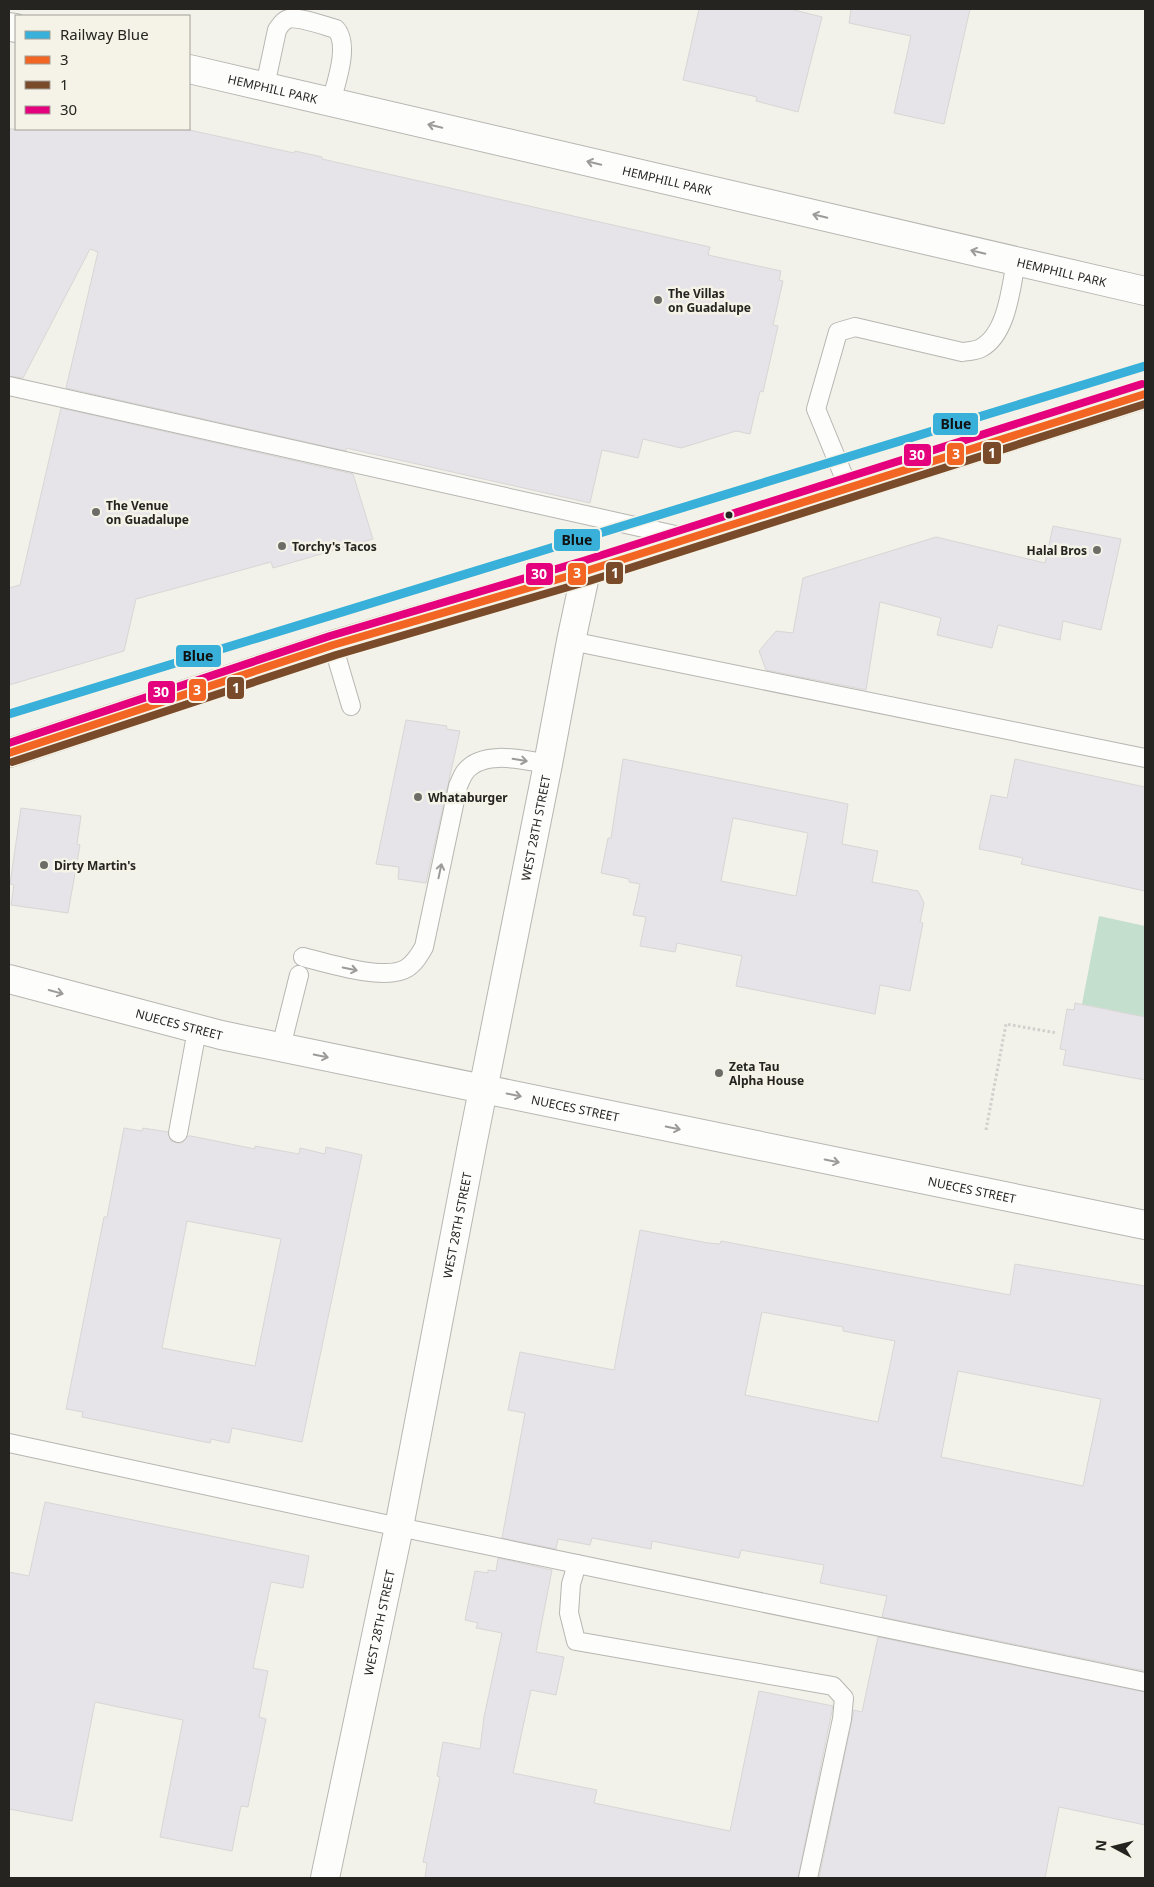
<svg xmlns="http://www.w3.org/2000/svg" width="1154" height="1887" viewBox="0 0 1154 1887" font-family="'Noto Sans',sans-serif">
<rect width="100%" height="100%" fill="#f2f1ea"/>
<polygon fill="#c4dfce" points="1099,916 1145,926 1145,1017 1082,1004"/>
<g fill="#e6e3e9" stroke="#d8d7d5" fill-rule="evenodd">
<polygon points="699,9 790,9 822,17 798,112 756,101 757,97 683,80"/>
<polygon points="851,9 970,9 944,124 894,113 911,36 849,23"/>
<polygon points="9,129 185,129 294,153 295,151 322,157 322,159 710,247 708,255 781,271 779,280 783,281 773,325 778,326 763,392 760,391 750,434 736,431 681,448 643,439 638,458 602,450 590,503 346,448 346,451 66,388 98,252 90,249 23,378 9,376"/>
<polygon points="61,408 353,474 373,539 273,568 271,562 136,599 124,651 9,685 9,588 20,585"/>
<polygon points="1053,526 1121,539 1101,630 1063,621 1060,640 998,625 992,648 937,635 941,618 880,602 866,690 766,670 759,651 776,631 793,633 803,578 936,537 1045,563"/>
<polygon points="406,720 447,726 446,729 460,731 426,883 398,879 399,867 376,864"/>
<path d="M623 759 848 804 842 844 878 851 872 882 918 891 924 903 920 922 923 923 910 991 880 985 875 1014 736 986 742 956 677 943 675 952 640 946 646 917 633 915 640 884 629 882V879L601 873 608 838H611ZM733 818 808 833 796 896 721 881Z"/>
<polygon points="1015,759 1145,787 1145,891 1021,864 1023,858 979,849 991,795 1007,798"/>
<polygon points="21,808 81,816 77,844 80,845 68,913 11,905 14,885 10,884"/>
<polygon points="1075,1003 1145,1017 1145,1080 1063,1065 1066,1050 1060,1049 1067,1009 1074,1010"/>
<path d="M124 1128 142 1131 143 1128 168 1132 171 1141 177 1143H182L188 1136H191L255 1149V1146L299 1154 300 1148 325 1154 326 1147 362 1155 302 1442 232 1428 229 1443 211 1439 210 1443 82 1417 83 1412 66 1409 104 1217H107ZM187 1221 281 1239 255 1366 162 1348Z"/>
<path d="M640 1230 708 1243 720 1244 721 1241 1010 1295 1015 1264 1145 1286V1671L882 1617 887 1596 820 1583 824 1565 741 1550 739 1558 652 1541 651 1549 592 1538 590 1545 558 1539 556 1549 502 1538 525 1413 508 1410 520 1352 614 1370ZM762 1312 843 1327V1331L895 1341 878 1422 745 1395ZM958 1371 1101 1399 1083 1486 941 1457Z"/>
<polygon points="45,1502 309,1556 303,1588 271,1582 253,1668 268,1671 259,1717 266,1719 248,1807 241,1806 232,1851 160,1837 183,1720 114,1706 95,1702 72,1821 9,1809 9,1572 29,1576"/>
<polygon points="498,1558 552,1570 536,1652 564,1657 556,1695 531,1690 513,1773 597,1790 594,1803 730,1831 759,1691 833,1706 798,1878 425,1878 427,1863 423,1862 440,1777 437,1776 443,1742 480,1749 484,1717 502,1633 476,1628 478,1623 465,1620 475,1571 488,1573 488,1570 496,1571"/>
<polygon points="878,1637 1145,1692 1145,1825 1059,1807 1045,1878 819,1878 854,1710 862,1712"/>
</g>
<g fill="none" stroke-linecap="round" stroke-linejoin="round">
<g stroke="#b7b6b1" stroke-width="20">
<g id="service">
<path d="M265 86 277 30C280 26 282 21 288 19 298 16 325 26 336 29 350 45 336 83 331 102"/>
<polyline points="9,386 684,537"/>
<path d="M849 489 816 409 838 332 855 327 962 352C968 351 976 351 981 348 1007 334 1011 288 1016 261"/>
<polyline points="571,641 1145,758"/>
<polyline points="333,645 351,706"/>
<path d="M303 957C327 963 386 982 407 968 415 963 420 954 424 947L458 786C460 782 462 776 465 772 482 749 524 760 548 764"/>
<polyline points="281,1047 299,975"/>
<polyline points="178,1133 197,1030"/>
<polyline points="9,1443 399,1527 1145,1682"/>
<polyline points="577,1564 571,1584 569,1613 576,1641 833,1686 844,1698 842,1719 808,1878"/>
</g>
</g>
<g stroke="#b7b6b1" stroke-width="30">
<g id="minor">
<polyline points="9,27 16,28"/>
<path id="s1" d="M189 69 1145 291"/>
<path id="s2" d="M325 1878 399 1527 472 1145 548 764 571 641 586 571"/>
</g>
</g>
<g stroke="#b7b6b1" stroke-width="30">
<g id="tertiary">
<path id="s3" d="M9 979 221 1035 1145 1225"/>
</g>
</g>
<g stroke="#a29a86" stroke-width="30">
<polyline id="primary" points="9,753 333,645 586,571 1145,394"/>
</g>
<polyline stroke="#d0d0cd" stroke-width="3" stroke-dasharray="2.5 2.5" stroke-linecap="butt" points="986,1130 1006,1024 1057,1033"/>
<use href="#service" stroke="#fdfdfc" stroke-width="18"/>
<use href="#minor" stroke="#fdfdfc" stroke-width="28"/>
<use href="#tertiary" stroke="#fdfdfc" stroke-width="28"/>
<use href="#primary" stroke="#e4dfd5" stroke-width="28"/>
<g stroke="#f5f3e7" stroke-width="11">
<polyline id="bus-1" points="9,753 333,645 586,571 1145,394"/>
</g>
<g stroke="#f5f3e7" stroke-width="11">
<polyline id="bus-2" points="12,762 336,655 589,581 1145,404"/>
</g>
<g stroke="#f5f3e7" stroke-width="11">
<polyline id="bus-3" points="9,743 330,636 583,561 1142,384"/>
</g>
<use href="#bus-1" stroke="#f26522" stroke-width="8"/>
<use href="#bus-2" stroke="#7a4b2a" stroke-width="8"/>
<use href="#bus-3" stroke="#e5007d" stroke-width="8"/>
<g stroke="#f5f3e7" stroke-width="12">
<polyline id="rail-1" points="9,714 1145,366"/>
</g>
<use href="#rail-1" stroke="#39b0da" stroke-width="9"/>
</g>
<defs><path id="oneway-shaft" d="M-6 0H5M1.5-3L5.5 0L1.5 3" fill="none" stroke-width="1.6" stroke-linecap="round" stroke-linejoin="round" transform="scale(1.25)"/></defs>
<g stroke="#9c9b99">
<use href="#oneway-shaft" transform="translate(435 126) rotate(-167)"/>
<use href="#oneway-shaft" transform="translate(594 163) rotate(-167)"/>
<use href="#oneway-shaft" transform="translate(820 216) rotate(-167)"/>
<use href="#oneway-shaft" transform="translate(978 252) rotate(-167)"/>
<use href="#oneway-shaft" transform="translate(520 760) rotate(9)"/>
<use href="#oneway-shaft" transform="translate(440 871) rotate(-78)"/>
<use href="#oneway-shaft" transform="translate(350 969) rotate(12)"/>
<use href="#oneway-shaft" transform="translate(56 992) rotate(15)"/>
<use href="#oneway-shaft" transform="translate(321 1056) rotate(12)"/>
<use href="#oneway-shaft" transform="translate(514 1095) rotate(12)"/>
<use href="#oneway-shaft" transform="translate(673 1128) rotate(12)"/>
<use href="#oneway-shaft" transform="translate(832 1161) rotate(12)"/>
</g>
<g fill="#6d6c67" stroke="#f5f3e7" stroke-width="2">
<circle cx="658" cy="300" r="5"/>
<circle cx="96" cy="512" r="5"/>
<circle cx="282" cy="546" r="5"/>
<circle cx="1097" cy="550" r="5"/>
<circle cx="418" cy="797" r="5"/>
<circle cx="44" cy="865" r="5"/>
<circle cx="719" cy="1073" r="5"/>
</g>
<circle fill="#252420" stroke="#f5f3e7" stroke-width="2" cx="729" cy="515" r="4.5"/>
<g text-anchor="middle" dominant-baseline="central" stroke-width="5" stroke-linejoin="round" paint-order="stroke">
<g font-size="12" fill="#252420" stroke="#f5f3e7">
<text stroke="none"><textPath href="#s1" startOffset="86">HEMPHILL PARK</textPath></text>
<text stroke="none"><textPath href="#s1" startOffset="491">HEMPHILL PARK</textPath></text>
<text stroke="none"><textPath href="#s1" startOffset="896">HEMPHILL PARK</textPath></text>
<text stroke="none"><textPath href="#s2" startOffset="1071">WEST 28TH STREET</textPath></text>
<text stroke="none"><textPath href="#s3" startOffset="176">NUECES STREET</textPath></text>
<text stroke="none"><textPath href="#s3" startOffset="581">NUECES STREET</textPath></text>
<text stroke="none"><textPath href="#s3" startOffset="986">NUECES STREET</textPath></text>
<text stroke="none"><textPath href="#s2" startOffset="666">WEST 28TH STREET</textPath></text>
<text stroke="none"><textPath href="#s2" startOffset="261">WEST 28TH STREET</textPath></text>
</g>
<g font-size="12" font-weight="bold" fill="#252420" stroke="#f5f3e7" text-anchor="start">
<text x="668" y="293">The Villas<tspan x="668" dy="14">on Guadalupe</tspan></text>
<text x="106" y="505">The Venue<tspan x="106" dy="14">on Guadalupe</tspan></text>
<text x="292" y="546">Torchy's Tacos</text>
<text x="1087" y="550" text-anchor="end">Halal Bros</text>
<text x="428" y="797">Whataburger</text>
<text x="54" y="865">Dirty Martin's</text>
<text x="729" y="1066">Zeta Tau<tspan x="729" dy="14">Alpha House</tspan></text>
</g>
</g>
<g stroke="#f5f3e7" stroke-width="2">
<rect x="932" y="412" width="47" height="24" rx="5" fill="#39b0da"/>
<rect x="982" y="441" width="20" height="24" rx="5" fill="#7a4b2a"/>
<rect x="946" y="442" width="19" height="24" rx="5" fill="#f26522"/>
<rect x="903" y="443" width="29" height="24" rx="5" fill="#e5007d"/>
<rect x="553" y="528" width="48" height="24" rx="5" fill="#39b0da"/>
<rect x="605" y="561" width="19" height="24" rx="5" fill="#7a4b2a"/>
<rect x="567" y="562" width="20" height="24" rx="5" fill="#f26522"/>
<rect x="525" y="562" width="29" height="24" rx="5" fill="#e5007d"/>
<rect x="175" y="644" width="47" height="24" rx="5" fill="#39b0da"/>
<rect x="226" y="676" width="19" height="24" rx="5" fill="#7a4b2a"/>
<rect x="188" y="678" width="19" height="24" rx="5" fill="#f26522"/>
<rect x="147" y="680" width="29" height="24" rx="5" fill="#e5007d"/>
</g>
<g font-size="14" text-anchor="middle" font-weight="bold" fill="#fff">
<text x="992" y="458">1</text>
<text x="956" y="459">3</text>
<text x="917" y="460">30</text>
<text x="615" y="578">1</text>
<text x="577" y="578">3</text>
<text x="539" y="579">30</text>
<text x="236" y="693">1</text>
<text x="197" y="695">3</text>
<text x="161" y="697">30</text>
</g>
<g font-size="14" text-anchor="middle" font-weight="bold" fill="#111">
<text x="956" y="429">Blue</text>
<text x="577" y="545">Blue</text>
<text x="198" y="661">Blue</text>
</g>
<rect width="1154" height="1887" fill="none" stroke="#252420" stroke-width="20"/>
<rect x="15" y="15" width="175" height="115" fill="#f5f3e7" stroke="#a2a097"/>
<rect x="25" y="31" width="25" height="8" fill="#39b0da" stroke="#a2a097"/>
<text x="60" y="40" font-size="15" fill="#252420">Railway Blue</text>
<rect x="25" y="56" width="25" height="8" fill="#f26522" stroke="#a2a097"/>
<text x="60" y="65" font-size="15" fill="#252420">3</text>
<rect x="25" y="81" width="25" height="8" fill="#7a4b2a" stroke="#a2a097"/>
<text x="60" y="90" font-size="15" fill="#252420">1</text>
<rect x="25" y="106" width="25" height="8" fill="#e5007d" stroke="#a2a097"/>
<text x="60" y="115" font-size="15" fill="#252420">30</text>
<g transform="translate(1114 1847) rotate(277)" stroke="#f5f3e7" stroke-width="4" paint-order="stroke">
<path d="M0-4L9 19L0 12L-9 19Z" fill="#252420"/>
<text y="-8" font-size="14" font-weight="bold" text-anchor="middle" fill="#252420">N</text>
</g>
</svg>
